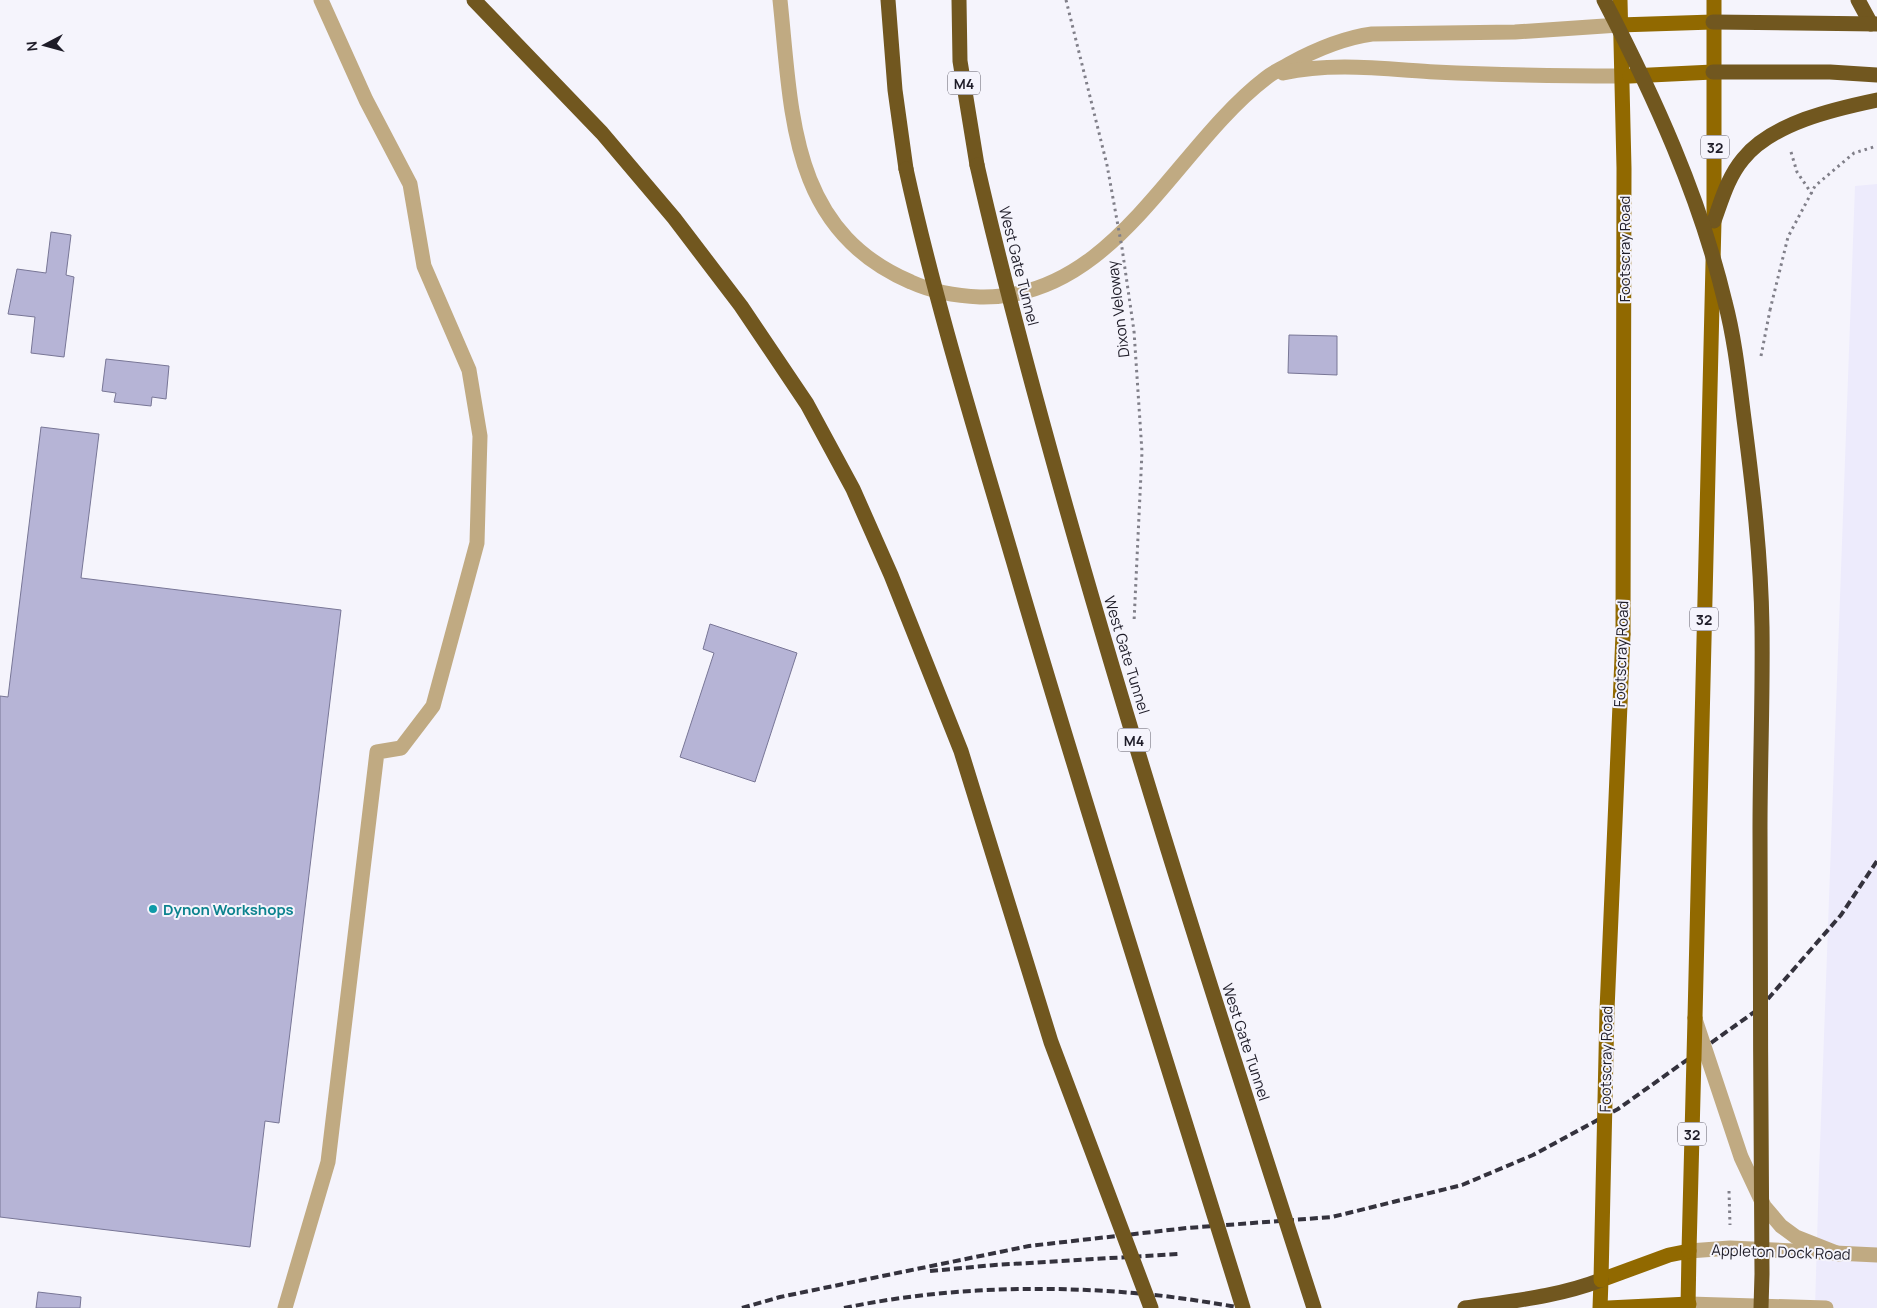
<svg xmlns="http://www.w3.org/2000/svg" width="1877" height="1308" viewBox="0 0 1877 1308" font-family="Manrope,sans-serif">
<rect width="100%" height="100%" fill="#f5f4fc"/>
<polygon fill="#edebfc" points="1877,184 1877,1308 1815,1308 1819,1173 1855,186"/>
<g fill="#b6b4d6" stroke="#787696">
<polygon points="51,232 71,235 66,275 74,277 64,357 31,353 35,317 8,314 17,269 46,273"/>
<polygon points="1289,335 1337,336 1337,375 1288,373"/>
<polygon points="106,359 169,366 166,399 152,397 151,406 114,402 116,393 102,391"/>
<polygon points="41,427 99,434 81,578 341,610 279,1123 265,1121 250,1247 0,1217 0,696 8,697"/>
<polygon points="710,624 797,653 755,782 680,757 714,653 703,649"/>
<polygon points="38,1292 81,1297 80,1308 36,1308"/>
</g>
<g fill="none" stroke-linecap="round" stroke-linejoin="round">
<g stroke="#807f89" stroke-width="3" stroke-dasharray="2.5 4" stroke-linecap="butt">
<polyline points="1791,152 1797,172 1812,194"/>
<polyline points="1770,310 1788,237 1815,186 1854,153 1877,146"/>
<polyline points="1134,331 1142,452 1134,622"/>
<polyline points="1729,1191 1730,1225"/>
</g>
<g stroke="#c0aa82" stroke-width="15">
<path d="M780 0C792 113 789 230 911 282 933 292 956 296 980 297 1114 300 1173 149 1266 78 1273 72 1281 69 1289 64 1315 50 1342 38 1372 34L1515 32 1619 25"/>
<path d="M1283 73C1332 62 1385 69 1435 72 1497 75 1559 76 1621 76"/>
<polyline points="1689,1251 1730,1248 1877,1255"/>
<polyline points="1689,1304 1826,1308"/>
<polyline points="285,1308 328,1162 377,752 401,748 433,706 477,543 480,436 469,370 424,266 410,184 366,100 321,0"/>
</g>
<g stroke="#916900" stroke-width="15">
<polyline points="1620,0 1624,168 1623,634"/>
<polyline points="1619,25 1713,22"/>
<polyline points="1630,76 1713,72"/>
<polyline points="1695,1018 1714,221 1714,0"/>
<polyline points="1600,1308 1601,1280 1669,1255 1689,1251 1688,1308"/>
<polyline points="1608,1308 1689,1304"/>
</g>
<g stroke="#71571f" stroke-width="15">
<polyline points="888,0 895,90 906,169"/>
<polyline points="959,0 960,61 977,165"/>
<polyline points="1858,0 1871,24"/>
<polyline points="1713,22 1877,24"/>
<polyline points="1713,72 1830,72 1877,75"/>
<path d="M1714 221C1722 199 1728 177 1743 159 1772 123 1834 109 1877 100"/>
<path d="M1465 1308C1511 1301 1557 1297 1601 1280"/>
</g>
<g stroke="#34323d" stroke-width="4" stroke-dasharray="8 4" stroke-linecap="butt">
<polyline points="930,1271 995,1265 1178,1254"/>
<polyline points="742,1308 780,1297 1029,1246 1187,1228 1332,1217 1462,1185 1533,1155 1618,1109 1760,1008 1841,915 1877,861"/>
<path d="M844 1308C939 1288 1038 1285 1134 1293 1171 1296 1207 1302 1243 1308"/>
</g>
<g stroke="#807f89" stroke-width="3" stroke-dasharray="2.5 4" stroke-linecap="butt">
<polyline points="1066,0 1107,165 1122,248 1134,331"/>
<polyline points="1761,356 1770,310"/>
</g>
<polyline stroke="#c0aa82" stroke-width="15" points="1696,1022 1741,1157 1764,1206 1781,1226 1796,1237 1839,1254"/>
<g stroke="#916900" stroke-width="15">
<polyline points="1689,1251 1695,1018"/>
<polyline points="1601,1280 1607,1010 1623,634"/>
</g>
<g stroke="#71571f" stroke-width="15">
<polyline points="474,0 602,133 674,218 741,306 807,404 853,489 891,575 961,751 1051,1042 1151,1308"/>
<path d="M1604 0C1654 96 1700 197 1725 302 1735 340 1739 380 1744 419 1753 488 1761 557 1762 627 1763 694 1760 762 1760 829 1760 977 1761 1126 1762 1274L1761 1308"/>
<path d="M977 165C1003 280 1034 393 1066 507 1142 776 1228 1042 1314 1308"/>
<path d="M906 169C935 301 975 430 1013 560 1086 811 1166 1059 1243 1308"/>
</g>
</g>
<circle fill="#0f9aa8" stroke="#f5f4fc" stroke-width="2" cx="153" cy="909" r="5"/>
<g text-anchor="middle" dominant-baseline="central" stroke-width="4" stroke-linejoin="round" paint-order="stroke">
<g fill="#f5f4fc" stroke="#5e5d68" stroke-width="1">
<rect x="948" y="71.5" width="32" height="23" rx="4"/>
<rect x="1701" y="135.5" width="28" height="23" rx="4"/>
<rect x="1690" y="607.5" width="28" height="23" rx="4"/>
<rect x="1118" y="728.5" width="32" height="23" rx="4"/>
<rect x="1678" y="1122.5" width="28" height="23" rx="4"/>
</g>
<g font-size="14" font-weight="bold" fill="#1e1c28">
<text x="964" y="83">M4</text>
<text x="1715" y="147">32</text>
<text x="1704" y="619">32</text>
<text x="1134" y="740">M4</text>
<text x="1692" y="1134">32</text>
</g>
<g font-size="15" fill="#1e1c28" stroke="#f5f4fc">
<text transform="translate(1624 249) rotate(-90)">Footscray Road</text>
<text transform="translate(1019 266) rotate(76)">West Gate Tunnel</text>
<text transform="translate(1118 309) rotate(-97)">Dixon Veloway</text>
<text transform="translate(1621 654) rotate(-88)">Footscray Road</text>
<text transform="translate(1127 655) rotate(73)">West Gate Tunnel</text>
<text transform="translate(1246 1042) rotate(72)">West Gate Tunnel</text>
<text transform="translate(1606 1059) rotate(-89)">Footscray Road</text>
<text transform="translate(1781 1252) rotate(2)">Appleton Dock Road</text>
</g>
<g font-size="15" font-weight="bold" fill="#0d838f" stroke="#f5f4fc" text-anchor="start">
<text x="163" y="909">Dynon Workshops</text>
</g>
</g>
<g transform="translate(45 45) rotate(264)" stroke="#f5f4fc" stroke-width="4" paint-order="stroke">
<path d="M0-4L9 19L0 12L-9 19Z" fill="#1e1c28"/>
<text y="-8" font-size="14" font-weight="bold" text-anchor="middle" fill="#1e1c28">N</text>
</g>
</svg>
